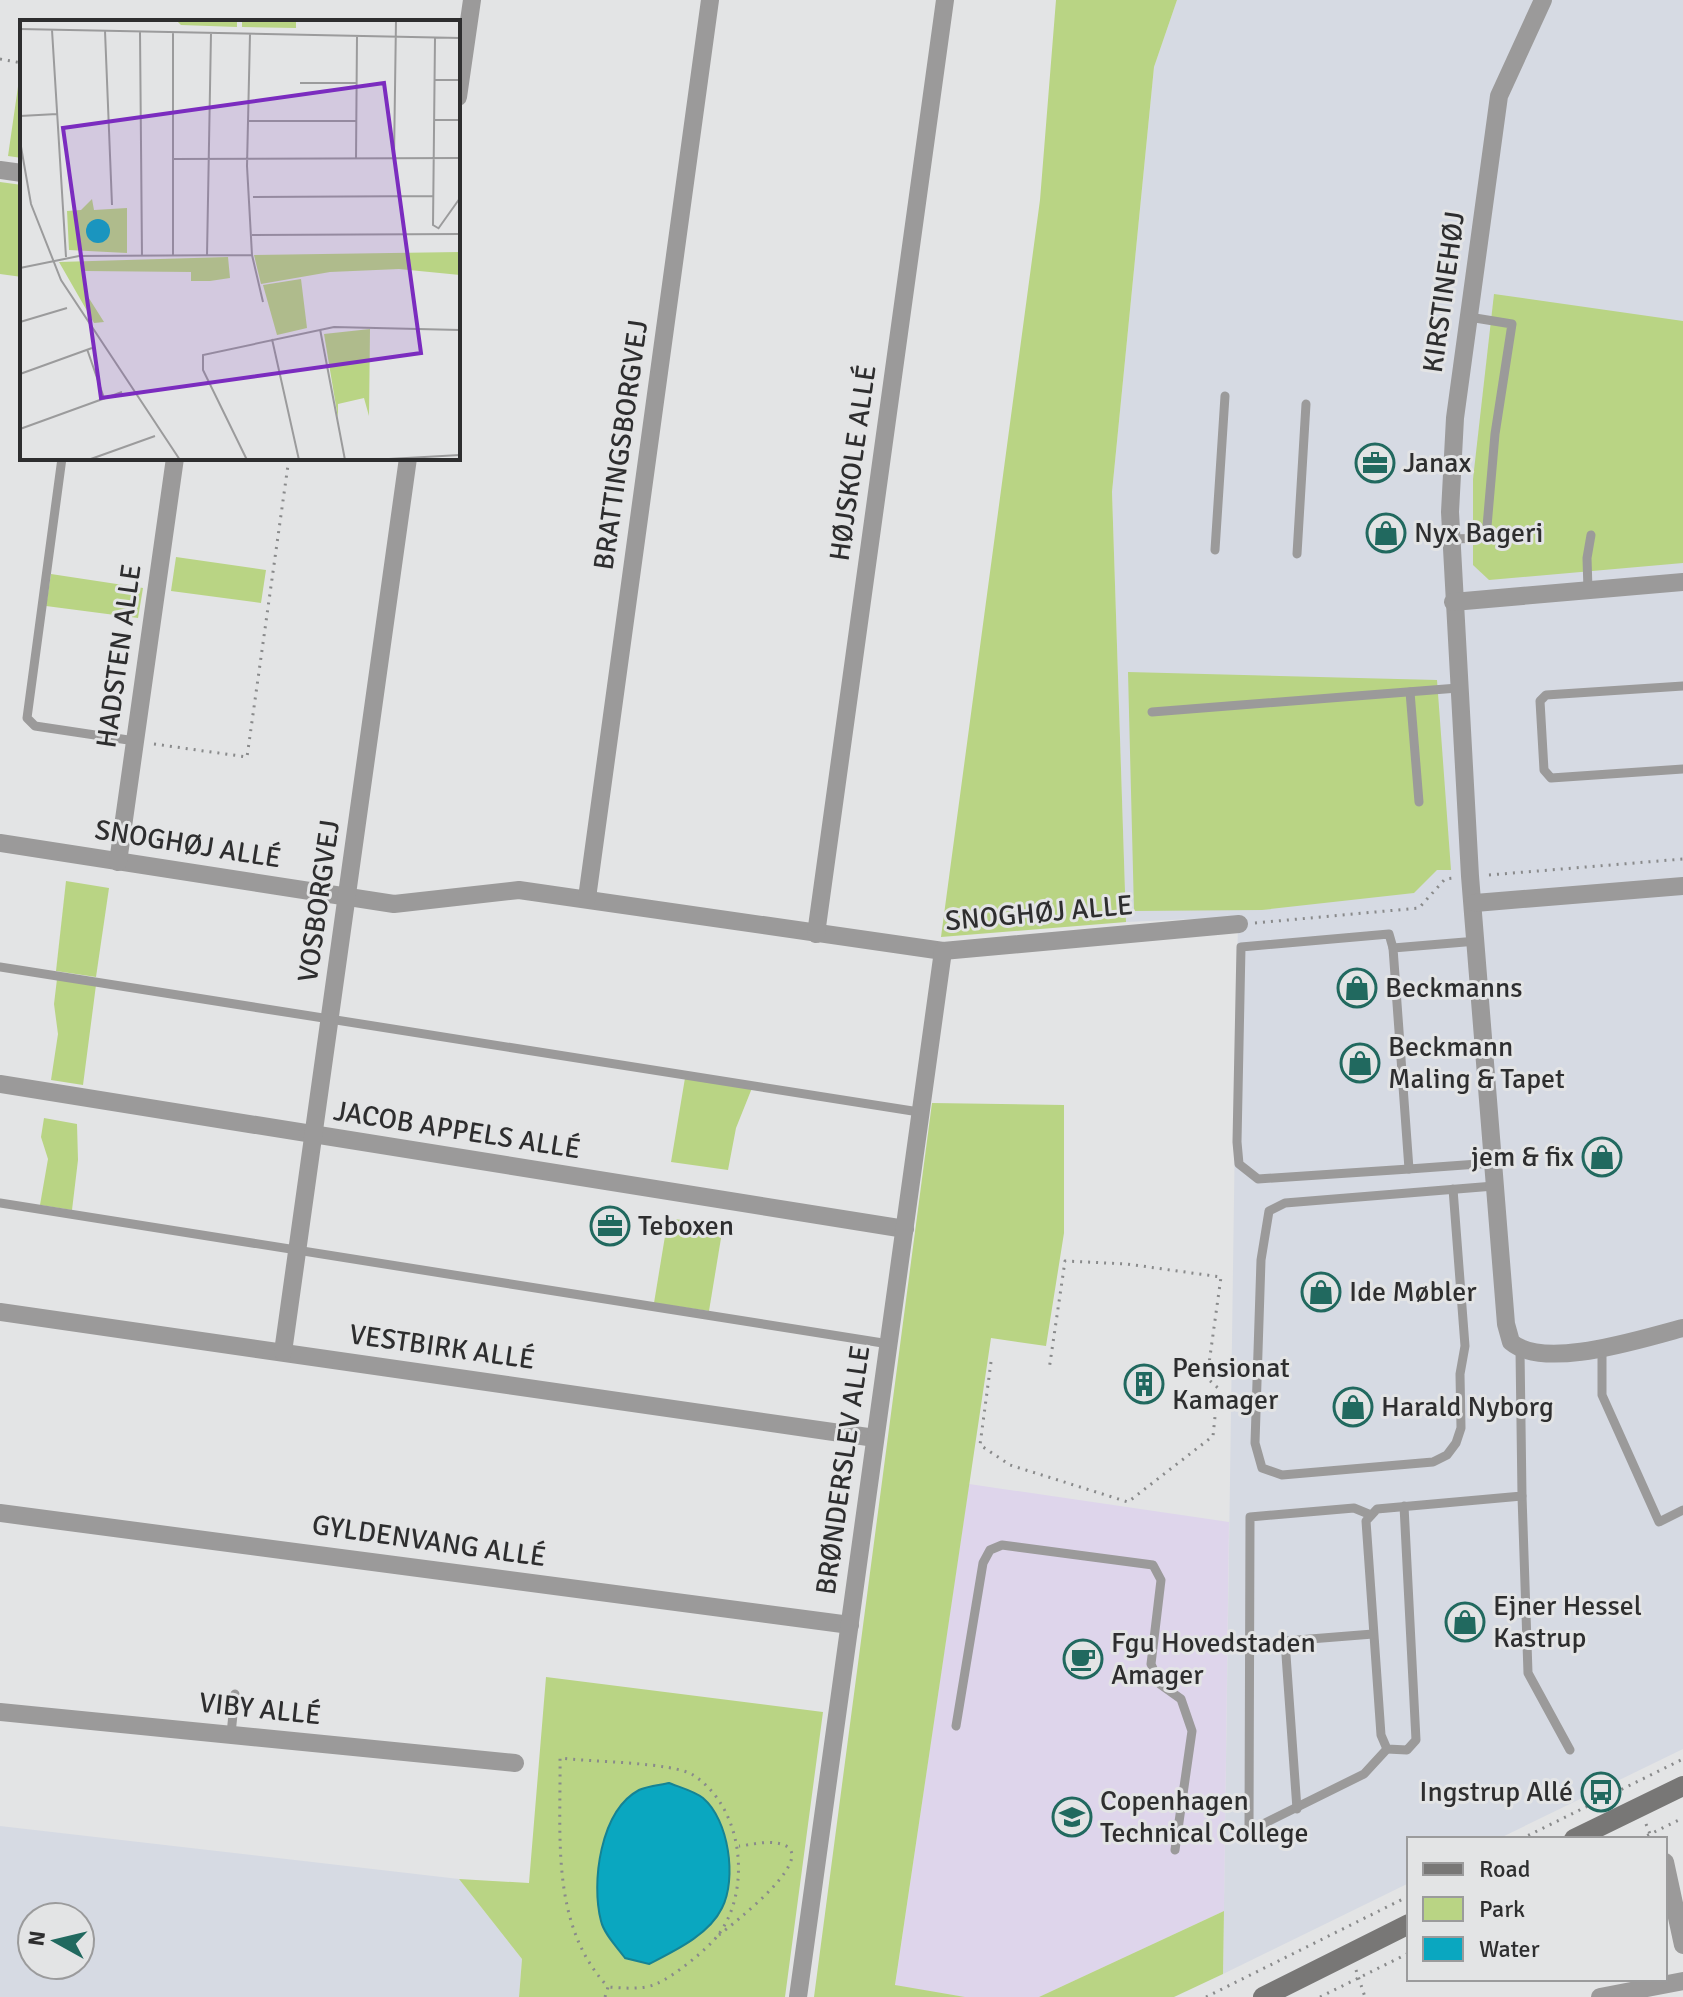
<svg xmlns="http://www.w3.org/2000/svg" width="1683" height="1997" viewBox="0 0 1683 1997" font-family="Signika,sans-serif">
<rect width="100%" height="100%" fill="#e3e4e5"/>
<g fill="#d6dae3" fill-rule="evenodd">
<polygon points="1177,0 1683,0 1683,1749 1498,1839 1409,1839 1409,1883 1223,1974 1238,917 1126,922 1112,492 1154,67"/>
<path d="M0 1826 459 1879 522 1959 519 1997H0ZM32 1917H80V1965H32Z"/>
</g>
<polygon fill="#ded5eb" points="969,1484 1229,1522 1224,1911 1039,1997 965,1997 895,1986"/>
<g fill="#b9d484">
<polygon points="1056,0 1177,0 1154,67 1112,492 1126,922 941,937 1040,200"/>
<polygon points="21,66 22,66 22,158 8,156"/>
<polygon points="0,182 22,185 22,277 0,274"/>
<polygon points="1494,294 1683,321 1683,563 1489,580 1473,565 1473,479"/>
<polygon points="176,557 266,570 261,603 171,591"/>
<polygon points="51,574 143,588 138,618 46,606"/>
<polygon points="1128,672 1437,680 1451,870 1437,870 1414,893 1262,910 1134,911"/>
<polygon points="66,881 109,888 96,977 56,971"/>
<polygon points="57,979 96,985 83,1085 51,1080 58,1034 54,1004"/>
<polygon points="685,1078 752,1088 736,1128 728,1170 671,1162"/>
<polygon points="932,1103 1064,1105 1064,1233 1046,1346 991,1338 895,1985 965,1997 814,1997"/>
<polygon points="44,1118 77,1124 78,1160 72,1210 40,1205 48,1159 41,1137"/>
<polygon points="668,1218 723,1226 709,1311 654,1303"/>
<polygon points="546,1677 823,1712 785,1997 519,1997 522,1959 459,1879 529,1883"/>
<polygon points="1224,1911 1223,1974 1174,1997 1039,1997"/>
</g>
<path fill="#0aa7c0" stroke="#158394" stroke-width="2" d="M669 1783C679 1787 694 1791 703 1798 729 1820 737 1879 722 1908 709 1935 674 1951 649 1964L625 1958C617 1947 604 1934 601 1921 591 1883 600 1811 639 1790 647 1786 660 1785 669 1783Z"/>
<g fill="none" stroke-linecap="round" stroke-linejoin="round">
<g stroke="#898a8b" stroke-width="3" stroke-dasharray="2 6" stroke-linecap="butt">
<polyline points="0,59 22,63"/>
<polyline points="154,744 247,757 289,458"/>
<polyline points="1489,875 1683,859"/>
<polyline points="1255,923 1419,908 1445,879 1454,878"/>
<polyline points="991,1362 980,1445 1010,1465 1128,1502 1213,1436 1218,1388 1207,1378 1221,1277 1127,1264 1065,1261 1049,1370"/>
<polyline points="1646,1824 1652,1839"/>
<polyline points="1521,1839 1683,1759"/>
<polyline points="1640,1839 1683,1818"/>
<path d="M719 1935C730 1926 830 1850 776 1843 765 1841 750 1845 739 1846"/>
<polyline points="1356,1970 1365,1997"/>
<path d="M605 1997 608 1987C550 1925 561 1836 560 1758 590 1762 673 1762 693 1775 743 1807 752 1888 719 1934 708 1949 673 1977 656 1984 642 1990 623 1988 608 1987"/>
<polyline points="1206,1997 1409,1896"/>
<polyline points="1320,1997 1409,1953"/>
</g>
<g stroke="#9b9a9a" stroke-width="9">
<polyline points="62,458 27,718 35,726 135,741"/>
<polyline points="1451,539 1486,538 1495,434 1512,324 1469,317"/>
<polyline points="1215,550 1225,396"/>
<polyline points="1297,554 1306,404"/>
<polyline points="1588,590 1587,558 1591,535"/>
<polyline points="1683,686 1546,695 1540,701 1544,770 1551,778 1683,769"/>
<polyline points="1410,692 1419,802"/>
<polyline points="1152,712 1458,688"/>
<polyline points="1477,941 1393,948 1409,1169 1492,1163"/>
<polyline points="1393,948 1389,934 1241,947 1237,1142 1239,1164 1258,1179 1409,1169"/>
<polyline points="0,967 919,1112"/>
<polyline points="1453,1189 1465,1346 1460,1374 1461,1428 1456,1443 1447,1455 1433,1462 1282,1475 1262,1468 1255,1443 1261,1260 1269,1211 1285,1203 1494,1186"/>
<polyline points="0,1203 889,1344"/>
<polyline points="1602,1349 1602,1395 1659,1522 1683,1510"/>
<polyline points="1522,1496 1528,1673 1570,1750"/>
<polyline points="1404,1506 1416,1740 1407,1750 1387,1749 1381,1735 1366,1521 1377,1509 1522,1496 1520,1350"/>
<polyline points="1371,1515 1354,1508 1250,1517 1249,1831 1364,1774 1387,1749"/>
<polyline points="956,1726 983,1563 990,1550 1002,1545 1153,1565 1161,1580 1151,1664 1160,1684 1181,1699 1192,1731 1175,1850"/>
<polyline points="231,1734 235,1694"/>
<polyline points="1297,1809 1285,1641 1373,1634"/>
</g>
<g stroke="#9b9a9a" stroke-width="18">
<path d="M1543 0 1499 96 1455 418 1450 512 1470 876 1506 1324 1511 1342C1545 1371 1643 1338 1683 1328"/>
<polyline points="458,97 472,0"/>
<polyline points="0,170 22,173"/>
<polyline points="1453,602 1683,582"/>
<polyline points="0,843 394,904 519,890 943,951 1239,924"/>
<polyline points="118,862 175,458"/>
<polyline points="587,898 710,0"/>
<polyline points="1475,903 1683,886"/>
<polyline points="816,934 945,0"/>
<polyline points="0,1084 905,1229"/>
<polyline points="0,1312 875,1438"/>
<polyline points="283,1352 408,458"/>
<polyline points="0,1513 850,1625"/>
<polyline points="0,1712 515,1763"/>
<polyline points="1665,1862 1683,1945"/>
<polyline points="798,1997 943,951"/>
<polyline points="1600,1997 1683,1981"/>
</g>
<g stroke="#787776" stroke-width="20">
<polyline points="1574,1839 1683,1786"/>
<polyline points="1263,1997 1409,1924"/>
</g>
</g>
<defs>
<g id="office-ring" transform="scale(2)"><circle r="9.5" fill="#e3e4e5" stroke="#21695f" stroke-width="1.5"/><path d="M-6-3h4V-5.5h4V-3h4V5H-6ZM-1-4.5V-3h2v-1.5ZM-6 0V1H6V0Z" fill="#21695f"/></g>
<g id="shop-ring" transform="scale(2)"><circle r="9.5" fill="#e3e4e5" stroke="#21695f" stroke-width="1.5"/><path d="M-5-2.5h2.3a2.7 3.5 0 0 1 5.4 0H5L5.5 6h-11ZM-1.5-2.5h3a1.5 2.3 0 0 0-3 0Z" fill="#21695f"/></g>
<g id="building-ring" transform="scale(2)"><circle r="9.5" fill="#e3e4e5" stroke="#21695f" stroke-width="1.5"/><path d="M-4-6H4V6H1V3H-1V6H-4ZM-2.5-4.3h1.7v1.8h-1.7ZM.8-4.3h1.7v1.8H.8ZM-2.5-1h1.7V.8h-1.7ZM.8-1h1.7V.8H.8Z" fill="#21695f"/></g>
<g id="cafe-ring" transform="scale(2)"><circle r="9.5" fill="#e3e4e5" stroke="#21695f" stroke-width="1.5"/><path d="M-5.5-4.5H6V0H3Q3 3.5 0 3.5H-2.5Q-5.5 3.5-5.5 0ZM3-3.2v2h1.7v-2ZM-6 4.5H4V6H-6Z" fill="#21695f"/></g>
<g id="bus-ring" transform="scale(2)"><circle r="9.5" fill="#e3e4e5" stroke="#21695f" stroke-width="1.5"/><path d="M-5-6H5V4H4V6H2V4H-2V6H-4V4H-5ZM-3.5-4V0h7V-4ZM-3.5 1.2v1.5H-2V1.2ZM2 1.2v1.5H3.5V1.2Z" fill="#21695f"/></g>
<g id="university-ring" transform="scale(2)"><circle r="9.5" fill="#e3e4e5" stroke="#21695f" stroke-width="1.5"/><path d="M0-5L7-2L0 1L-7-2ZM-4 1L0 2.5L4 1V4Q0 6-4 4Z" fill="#21695f"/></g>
</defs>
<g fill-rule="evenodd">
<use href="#office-ring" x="1375" y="463"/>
<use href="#shop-ring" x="1386" y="533"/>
<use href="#shop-ring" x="1357" y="988"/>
<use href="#shop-ring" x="1360" y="1063"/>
<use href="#shop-ring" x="1602" y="1157"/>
<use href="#office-ring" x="610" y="1226"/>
<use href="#shop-ring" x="1321" y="1292"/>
<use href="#building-ring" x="1144" y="1384"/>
<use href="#shop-ring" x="1353" y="1407"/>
<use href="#shop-ring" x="1465" y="1622"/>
<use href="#cafe-ring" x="1083" y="1659"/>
<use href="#bus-ring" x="1601" y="1792"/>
<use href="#university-ring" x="1072" y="1817"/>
</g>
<g text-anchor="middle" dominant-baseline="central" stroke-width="6" stroke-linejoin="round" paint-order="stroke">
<g font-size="28" fill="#2e2e2f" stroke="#e3e4e5">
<text transform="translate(1444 292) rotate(-82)">KIRSTINEHØJ</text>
<text transform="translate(621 445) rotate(-82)">BRATTINGSBORGVEJ</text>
<text transform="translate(853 463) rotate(-82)">HØJSKOLE ALLÉ</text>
<text transform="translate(119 656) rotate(-82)">HADSTEN ALLE</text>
<text transform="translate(188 844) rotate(9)">SNOGHØJ ALLÉ</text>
<text transform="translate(319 901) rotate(-82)">VOSBORGVEJ</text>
<text transform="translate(1039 913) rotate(-5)">SNOGHØJ ALLE</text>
<text transform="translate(457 1130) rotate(9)">JACOB APPELS ALLÉ</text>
<text transform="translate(442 1347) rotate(8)">VESTBIRK ALLÉ</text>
<text transform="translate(843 1470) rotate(-82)">BRØNDERSLEV ALLE</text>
<text transform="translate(429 1541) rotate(8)">GYLDENVANG ALLÉ</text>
<text transform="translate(260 1709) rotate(6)">VIBY ALLÉ</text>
</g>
<g font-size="28" fill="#2e2e2f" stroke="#e3e4e5" text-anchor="start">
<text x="1403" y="463">Janax</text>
<text x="1414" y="533">Nyx Bageri</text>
<text x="1385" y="988">Beckmanns</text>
<text x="1388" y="1047">Beckmann<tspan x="1388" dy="32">Maling &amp; Tapet</tspan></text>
<text x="1574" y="1157" text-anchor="end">jem &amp; fix</text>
<text x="638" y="1226">Teboxen</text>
<text x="1349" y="1292">Ide Møbler</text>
<text x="1172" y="1368">Pensionat<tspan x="1172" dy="32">Kamager</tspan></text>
<text x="1381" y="1407">Harald Nyborg</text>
<text x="1493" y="1606">Ejner Hessel<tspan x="1493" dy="32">Kastrup</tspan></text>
<text x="1111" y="1643">Fgu Hovedstaden<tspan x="1111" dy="32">Amager</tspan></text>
<text x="1573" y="1792" text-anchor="end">Ingstrup Allé</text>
<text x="1100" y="1801">Copenhagen<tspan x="1100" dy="32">Technical College</tspan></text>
</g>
</g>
<g transform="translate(20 20)">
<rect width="440" height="440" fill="#e3e4e5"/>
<path d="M156 0H217V7L161 5ZM222 0H276V8L222 7ZM72 179 74 190 107 188V233L49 230 47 191 61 190ZM440 232V255L379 249 310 252 241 264 234 235ZM208 237 210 258 190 261H171V252L65 251V272L84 302 74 303 39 242ZM281 259 287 308 257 315 243 265ZM350 309 349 396 344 378 318 384V398L304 314Z" fill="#b9d484"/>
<path d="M66 211a12 12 0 1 1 24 0a12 12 0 1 1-24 0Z" fill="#0aa7c0"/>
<path fill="none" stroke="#9b9b9c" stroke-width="2" d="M0 9 440 18M32 10 46 237M85 11 92 185M120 12 122 236M230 14 227 146 232 235 243 282M415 18 413 205 418 208M414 60H440M280 63H336M0 96 37 94M414 100H440M228 101H336M0 121 11 184 41 260 160 440M336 138 337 16M374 138 376 0M153 139 440 138M233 177 414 176M418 209 440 178M232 215 440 214M153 235V12M187 235 191 13M0 248 59 236 232 235M0 302 47 288M300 309 325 440M252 319 279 440M67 329 84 378M0 354 72 328M0 409 102 372M68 440 135 416M227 440 183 350V335L314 307 440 310M351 440 440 435"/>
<path fill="#7b2cbf" fill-opacity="0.15" stroke="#7b2cbf" stroke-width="4" d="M364 63 401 333 81 378 43 108Z"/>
<rect width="440" height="440" fill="none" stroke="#2e2e2f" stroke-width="4"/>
</g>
<rect x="1407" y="1837" width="260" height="144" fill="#e3e4e5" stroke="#9b9b9c" stroke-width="2"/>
<rect x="1423" y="1863" width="40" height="12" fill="#787776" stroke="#9b9b9c" stroke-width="2"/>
<text x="1479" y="1877" font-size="24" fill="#2e2e2f">Road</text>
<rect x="1423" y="1897" width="40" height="24" fill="#b9d484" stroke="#9b9b9c" stroke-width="2"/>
<text x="1479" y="1917" font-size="24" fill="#2e2e2f">Park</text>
<rect x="1423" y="1937" width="40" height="24" fill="#0aa7c0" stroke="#9b9b9c" stroke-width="2"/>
<text x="1479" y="1957" font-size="24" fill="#2e2e2f">Water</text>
<g transform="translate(56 1941) rotate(278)"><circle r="38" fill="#e3e4e5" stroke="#9b9b9c" stroke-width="2"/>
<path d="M0-6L14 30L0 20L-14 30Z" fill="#21695f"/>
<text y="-12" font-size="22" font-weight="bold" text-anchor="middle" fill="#2e2e2f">N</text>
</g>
</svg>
